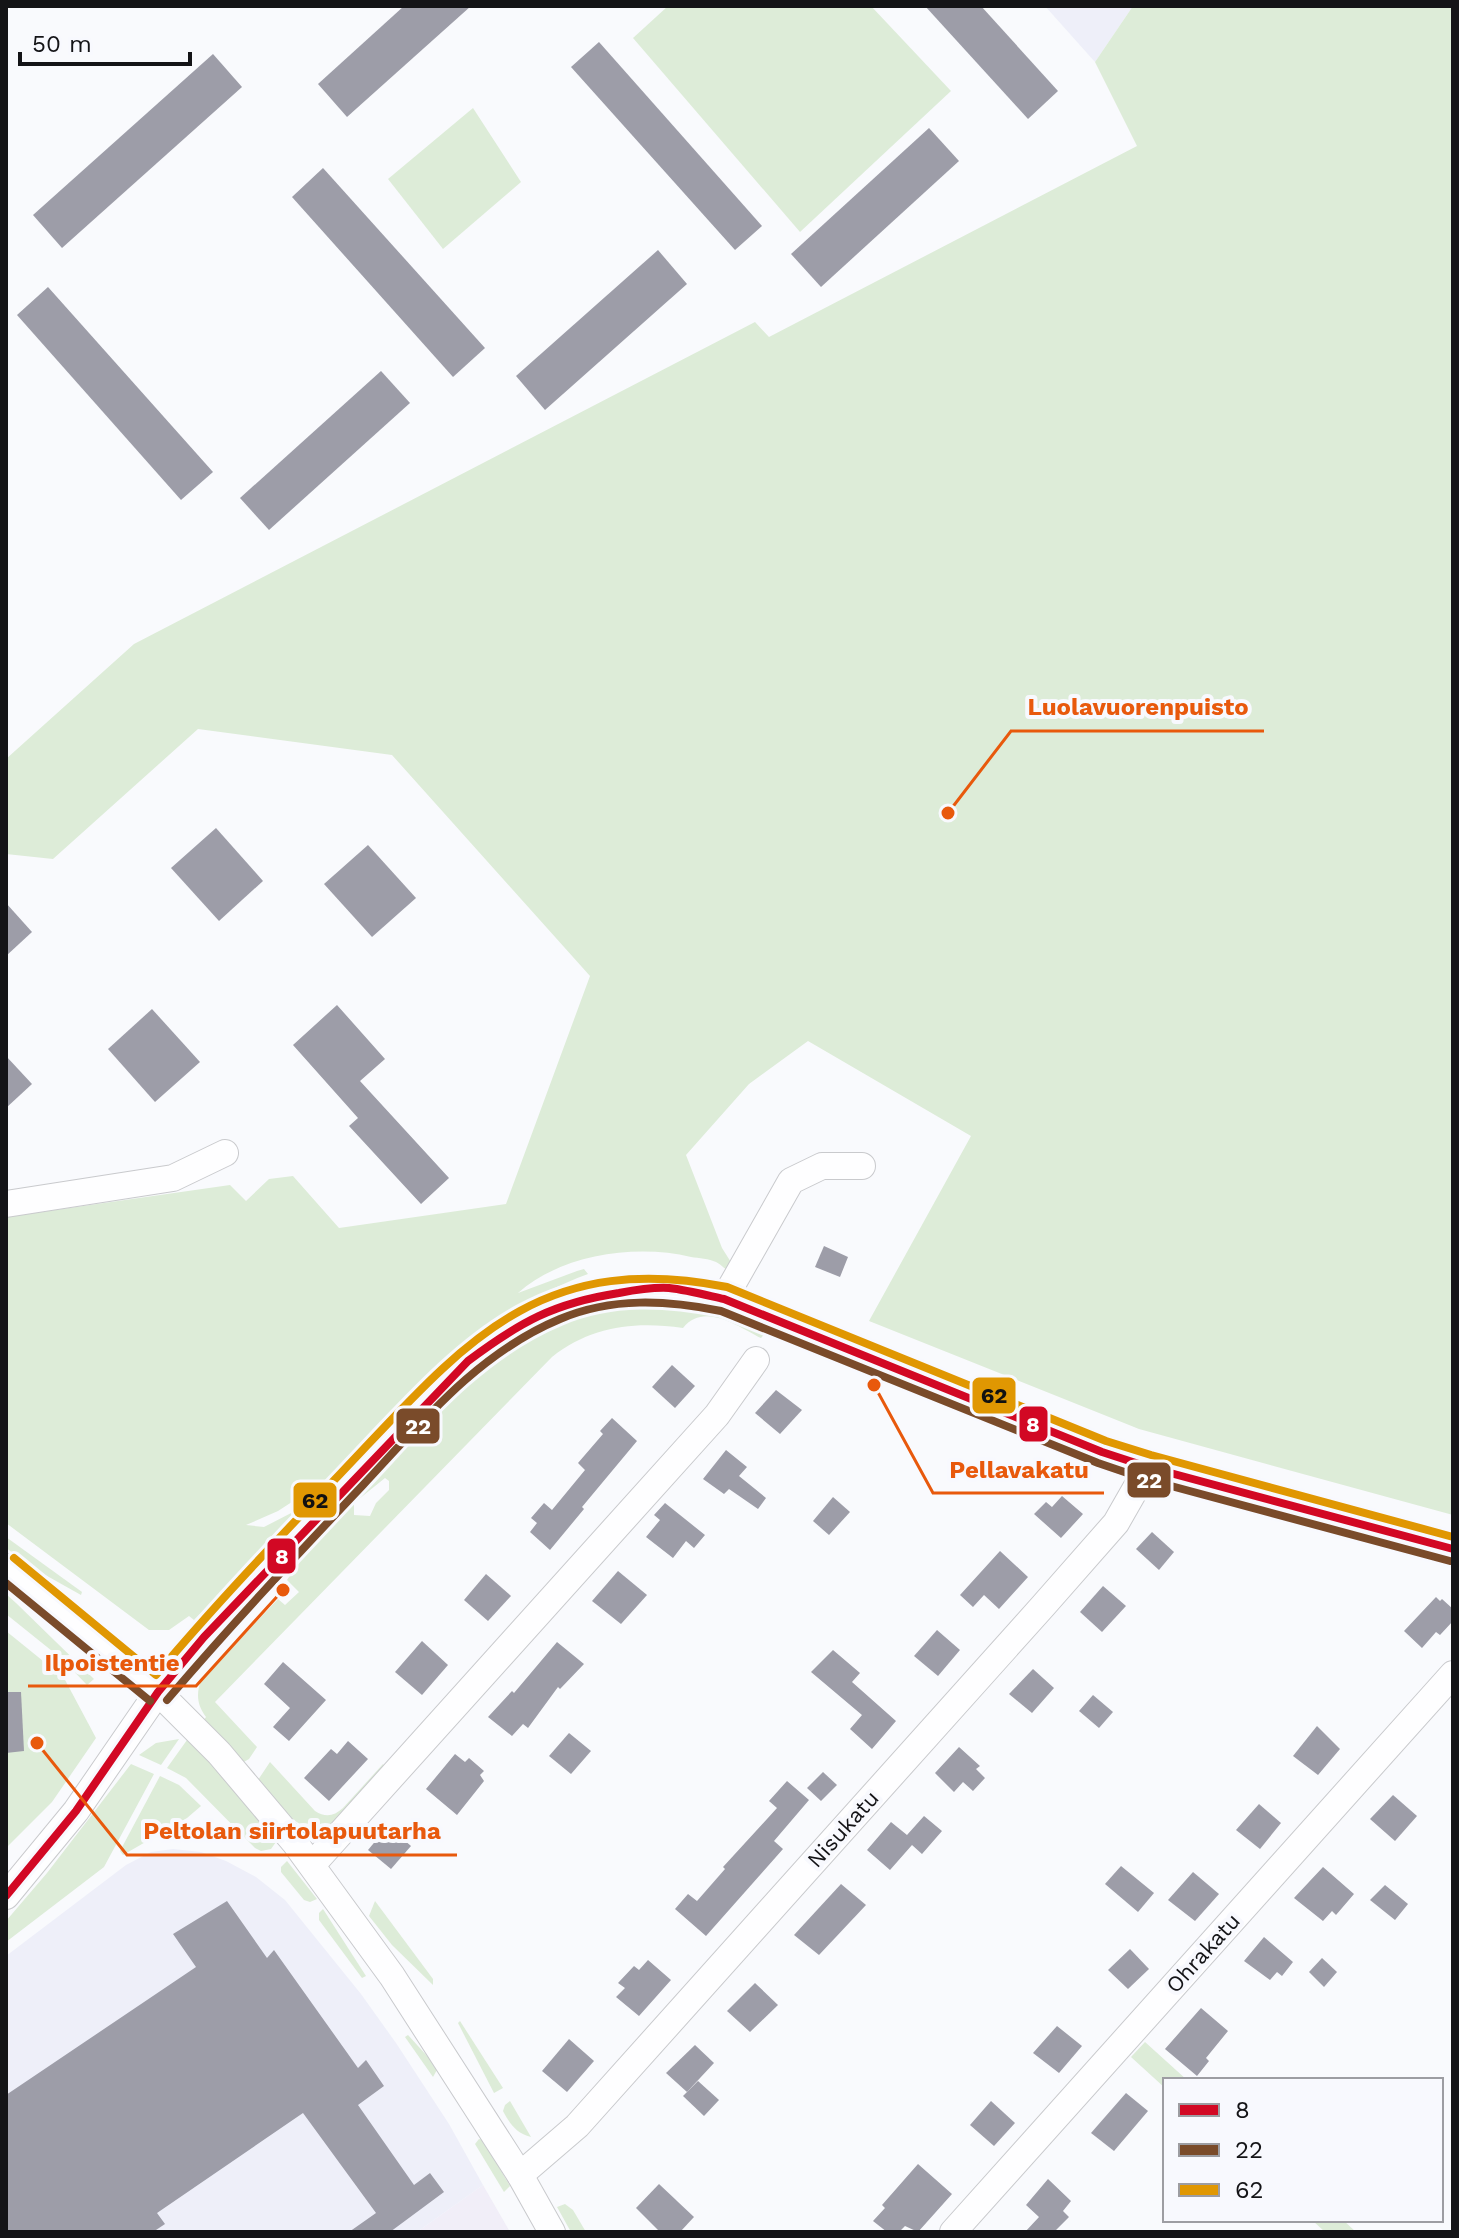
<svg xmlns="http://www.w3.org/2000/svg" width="1459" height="2238" viewBox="0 0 1459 2238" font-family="'Work Sans',sans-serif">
<rect width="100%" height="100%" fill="#f9fafd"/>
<polygon fill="#f1eef8" points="483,2185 510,2232 417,2232"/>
<g fill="#eeeff9">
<polygon points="1045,6 1133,6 1095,62"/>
<polygon points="173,1849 201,1852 226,1861 256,1877 285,1900 361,1994 396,2043 449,2124 483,2185 417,2232 6,2232 6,1956 126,1865 151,1852"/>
</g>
<g fill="#ddecd8" fill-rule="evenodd">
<polygon points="668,6 871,6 951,91 800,232 633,38"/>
<path d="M1133 6H1453V1515L1139 1429 869 1321 971 1136 808 1041 749 1084 686 1155 722 1248 734 1267 732 1272C725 1270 722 1265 716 1262 709 1259 699 1258 691 1257 636 1244 562 1254 518 1293L577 1271 584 1269 588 1274C537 1293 492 1319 452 1356L194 1620 189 1616 169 1630H149L6 1523V1217L230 1185 246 1201 269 1179 293 1176 339 1228 506 1204 590 976 392 755 198 729 53 859 6 854V759L134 644 755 322 769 337 1137 146 1095 62ZM332 1476 297 1510 264 1527 246 1525 278 1511Z"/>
<polygon points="473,108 521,182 443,249 388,179"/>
<path d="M667 1305 723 1313 768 1330 761 1338C739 1327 704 1301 683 1328 635 1321 591 1326 552 1357L215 1702 257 1747 249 1759 242 1763 203 1721 206 1717C197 1705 196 1694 201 1680L278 1599 285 1605 299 1592 287 1580C296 1567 305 1552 314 1539 337 1509 368 1483 394 1455 480 1365 534 1304 667 1305ZM385 1478 389 1481V1490L376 1503 370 1516 354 1515V1503Z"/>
<polygon points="6,1537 82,1592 81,1595 40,1572 6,1548"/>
<polygon points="6,1594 16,1603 94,1679 87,1685 62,1659 6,1614"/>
<polygon points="6,1631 64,1678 96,1738 52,1802 6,1848"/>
<polygon points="179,1739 161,1765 139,1755 156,1743"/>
<polygon points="187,1740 200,1750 275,1836 276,1842 271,1849 261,1851 255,1848 186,1778 167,1768"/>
<path d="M270 1762 315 1811C326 1818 334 1816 343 1808L383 1764 389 1773 330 1831C296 1835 277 1802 258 1780Z"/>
<polygon points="131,1764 154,1774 104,1867 6,1942 6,1921 47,1873"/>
<polygon points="160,1776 179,1785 201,1806 187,1818 123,1855 120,1851"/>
<polygon points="287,1861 317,1899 310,1902 304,1900 281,1872 281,1867"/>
<polygon points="375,1901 433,1979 433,1985 392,1945 369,1916"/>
<polygon points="323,1909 366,1976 362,1978 319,1920 319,1913"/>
<polygon points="460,2021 503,2088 494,2093 458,2023"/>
<polygon points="408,2035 438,2068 433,2077 405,2037"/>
<polygon points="1145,2042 1187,2080 1165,2080 1165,2088 1131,2057"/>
<path d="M510 2101 531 2137C516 2133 510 2124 503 2111L505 2105Z"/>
<polygon points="479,2139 483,2140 510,2186 504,2192 475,2144"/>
<polygon points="565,2204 573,2210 586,2232 571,2232 557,2207"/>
<polygon points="1312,2220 1343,2220 1356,2232 1325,2232"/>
</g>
<g fill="#9d9da8">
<polygon points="404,6 471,6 347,117 318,84"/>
<polygon points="925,6 981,6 1058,91 1028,119"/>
<polygon points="599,42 762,226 735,250 571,67"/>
<polygon points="213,54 242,87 62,248 33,215"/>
<polygon points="929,128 959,161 821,287 791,254"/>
<polygon points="323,168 485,348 453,377 292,197"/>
<polygon points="658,250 687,284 545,410 516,376"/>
<polygon points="48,287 213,472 181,500 17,315"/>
<polygon points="381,371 410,403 269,530 240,498"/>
<polygon points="216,828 263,881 219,921 171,868"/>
<polygon points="368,845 416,898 372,937 324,884"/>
<polygon points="6,903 32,932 6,956"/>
<polygon points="337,1005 385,1059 360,1081 449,1178 421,1204 349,1126 358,1118 293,1045"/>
<polygon points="152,1009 200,1062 155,1102 108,1049"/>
<polygon points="6,1056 32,1084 6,1108"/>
<polygon points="824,1246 848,1257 840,1277 815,1267"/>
<polygon points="672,1365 695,1386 675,1408 652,1387"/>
<polygon points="776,1390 802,1410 780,1434 755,1413"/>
<polygon points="612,1418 637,1441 582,1507 584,1509 550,1550 530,1532 537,1523 531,1518 544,1503 552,1510 585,1470 578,1463 603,1434 600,1431"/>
<polygon points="726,1450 747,1467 739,1476 766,1498 758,1509 729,1489 724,1494 703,1479"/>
<polygon points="1062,1496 1083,1514 1061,1538 1034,1514 1046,1502 1052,1507"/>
<polygon points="833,1497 850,1512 829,1535 813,1521"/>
<polygon points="665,1503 705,1535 694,1548 686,1541 673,1558 646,1537 660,1520 654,1515"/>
<polygon points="1152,1532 1174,1552 1159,1570 1136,1549"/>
<polygon points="1000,1551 1028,1577 999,1609 984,1595 973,1607 960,1595"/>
<polygon points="618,1571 647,1595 621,1624 592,1601"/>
<polygon points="486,1574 511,1596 488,1621 464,1600"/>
<polygon points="1103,1586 1126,1606 1102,1632 1080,1612"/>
<polygon points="1436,1597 1440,1601 1442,1599 1453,1609 1453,1621 1440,1635 1436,1632 1422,1648 1404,1631"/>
<polygon points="937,1630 960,1650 938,1676 914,1656"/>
<polygon points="422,1641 448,1665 422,1695 395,1672"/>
<polygon points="557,1642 584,1664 560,1689 558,1687 528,1728 523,1724 512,1736 488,1717 512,1691 514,1693"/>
<polygon points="833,1650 860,1673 852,1682 896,1721 872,1749 850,1729 862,1715 811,1672"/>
<polygon points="283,1662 326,1700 289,1741 273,1727 290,1708 264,1684"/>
<polygon points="1033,1669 1054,1688 1032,1713 1009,1694"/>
<polygon points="6,1692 21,1692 24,1751 6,1753"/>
<polygon points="1093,1695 1113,1712 1099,1728 1079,1711"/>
<polygon points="1317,1726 1340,1749 1318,1775 1293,1756"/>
<polygon points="569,1733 591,1751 571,1774 549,1756"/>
<polygon points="348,1741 368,1759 329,1801 304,1778 331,1749 337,1754"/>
<polygon points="959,1747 980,1766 976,1769 985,1778 973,1791 963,1782 954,1792 935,1773"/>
<polygon points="455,1754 465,1762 469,1758 484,1771 480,1775 484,1781 457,1815 426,1789"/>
<polygon points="823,1772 837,1785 821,1801 807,1788"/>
<polygon points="787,1781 809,1800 774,1841 783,1849 706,1936 675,1909 688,1894 697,1901 725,1869 723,1867 777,1808 769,1801"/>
<polygon points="1393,1795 1417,1816 1395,1841 1370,1819"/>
<polygon points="1259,1804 1281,1823 1260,1849 1236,1830"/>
<polygon points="924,1816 942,1831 922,1854 912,1845 890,1870 867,1850 891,1822 907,1835"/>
<polygon points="388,1826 411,1846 391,1869 368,1850"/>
<polygon points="1121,1866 1154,1893 1138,1912 1105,1884"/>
<polygon points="1323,1867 1354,1894 1336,1915 1332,1911 1323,1921 1294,1898"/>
<polygon points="1193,1872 1219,1894 1195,1921 1168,1900"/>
<polygon points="841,1884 866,1905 819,1955 794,1935"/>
<polygon points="1385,1885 1408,1904 1395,1920 1370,1900"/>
<polygon points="227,1901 267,1958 274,1950 358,2068 366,2060 384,2086 358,2105 414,2185 430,2173 444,2192 390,2232 349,2232 376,2213 303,2113 157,2213 165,2224 153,2232 6,2232 6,2095 196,1967 173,1934"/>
<polygon points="1264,1937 1293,1962 1282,1976 1277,1972 1270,1980 1244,1961"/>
<polygon points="1130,1949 1149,1969 1128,1989 1108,1970"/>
<polygon points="1322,1958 1337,1972 1324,1987 1309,1972"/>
<polygon points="648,1960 671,1980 639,2016 616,1997 625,1988 618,1983 634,1966 639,1970"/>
<polygon points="755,1983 778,2005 750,2032 727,2011"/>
<polygon points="1201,2008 1228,2031 1206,2058 1209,2061 1197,2076 1165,2049"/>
<polygon points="1057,2026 1082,2046 1059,2073 1033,2053"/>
<polygon points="569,2039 594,2061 567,2092 542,2071"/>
<polygon points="695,2045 714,2063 687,2092 666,2073"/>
<polygon points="698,2081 719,2100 704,2116 683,2096"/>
<polygon points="1126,2093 1148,2111 1114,2151 1091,2133"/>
<polygon points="991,2101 1015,2123 994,2146 970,2125"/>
<polygon points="918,2164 952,2194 918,2232 905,2226 899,2232 887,2232 873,2221 885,2208 882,2205"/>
<polygon points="1048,2179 1071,2201 1063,2211 1069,2217 1054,2232 1025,2232 1039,2217 1026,2205"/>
<polygon points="659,2184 694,2217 680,2232 660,2232 636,2208"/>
</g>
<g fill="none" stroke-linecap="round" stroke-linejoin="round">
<g stroke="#c9cacd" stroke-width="28">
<g id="minor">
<polyline points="6,1204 173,1178 225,1153"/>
<polyline points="724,1299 791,1181 822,1166 862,1166"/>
<polyline points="6,1567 158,1692 219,1753 295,1843 392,1976 520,2175 552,2232"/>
<polyline points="312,1865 717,1415 756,1360"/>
<polyline points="6,1896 76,1811 158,1692 204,1637 468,1361 510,1329 558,1306 585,1298 641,1289 667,1288 724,1299 1102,1452 1148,1467 1453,1549"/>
<polyline points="520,2175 577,2126 1043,1606 1116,1523 1148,1467"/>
<polyline points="953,2232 1453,1674"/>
</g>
</g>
<use href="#minor" stroke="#fefeff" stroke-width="26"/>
<g stroke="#f8f9fe" stroke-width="14">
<path id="bus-1" d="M6 1896 76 1811 158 1692 204 1637 468 1361C520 1322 554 1303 619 1293 635 1290 652 1287 669 1288 687 1290 706 1295 724 1299L1102 1452 1148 1467 1453 1549"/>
</g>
<g stroke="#f8f9fe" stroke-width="14">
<g id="bus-2">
<polyline points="6,1583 150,1701"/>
<path d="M167 1700C230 1626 296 1556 363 1485 422 1422 478 1353 560 1319 612 1297 666 1300 721 1311L1098 1463 1145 1479 1450 1561"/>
</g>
</g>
<g stroke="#f8f9fe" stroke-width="14">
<path id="bus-3" d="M14 1558 156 1675C215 1605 278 1539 341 1473 461 1347 535 1249 727 1287L1106 1441 1151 1455 1453 1537"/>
</g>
<use href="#bus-1" stroke="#d20824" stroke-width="8"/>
<use href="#bus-2" stroke="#7a4b2a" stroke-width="8"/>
<use href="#bus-3" stroke="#e09702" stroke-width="8"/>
</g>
<g text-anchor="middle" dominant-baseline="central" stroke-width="8" stroke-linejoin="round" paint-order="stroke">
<g font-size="22" fill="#141417" stroke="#f8f9fe">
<text transform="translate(843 1829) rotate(-48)">Nisukatu</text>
<text transform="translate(1203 1953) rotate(-48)">Ohrakatu</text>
</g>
</g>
<path fill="none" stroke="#e8590c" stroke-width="3" d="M948 813L1011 731H1264M874 1385L933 1493H1104M283 1590L196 1686H28M37 1743L127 1855H457"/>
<g fill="#e8590c" stroke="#f8f9fe" stroke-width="3">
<circle cx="948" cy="813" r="8"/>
<circle cx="874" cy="1385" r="8"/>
<circle cx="283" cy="1590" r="8"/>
<circle cx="37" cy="1743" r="8"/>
</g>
<g font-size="24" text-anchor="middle" font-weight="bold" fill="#e8590c" stroke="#f8f9fe" stroke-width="8" stroke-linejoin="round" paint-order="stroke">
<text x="1138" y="715">Luolavuorenpuisto</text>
<text x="1019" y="1478">Pellavakatu</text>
<text x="112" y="1671">Ilpoistentie</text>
<text x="292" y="1839">Peltolan siirtolapuutarha</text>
</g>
<g stroke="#f8f9fe" stroke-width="3">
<rect x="971" y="1376" width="46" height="39" rx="8" fill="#e09702"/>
<rect x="1018" y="1405" width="31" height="38" rx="8" fill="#d20824"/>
<rect x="395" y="1407" width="46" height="38" rx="8" fill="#7a4b2a"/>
<rect x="1126" y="1461" width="46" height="38" rx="8" fill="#7a4b2a"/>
<rect x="292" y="1481" width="46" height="38" rx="8" fill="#e09702"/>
<rect x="266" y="1537" width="31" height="38" rx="8" fill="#d20824"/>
</g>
<g font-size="22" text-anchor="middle" font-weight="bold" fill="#fff">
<text x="1033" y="1432">8</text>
<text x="418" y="1434">22</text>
<text x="1149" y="1488">22</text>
<text x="282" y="1564">8</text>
</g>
<g font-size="22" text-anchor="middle" font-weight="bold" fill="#111">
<text x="994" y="1403">62</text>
<text x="315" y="1508">62</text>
</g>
<rect width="1459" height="2238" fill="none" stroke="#141417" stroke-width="16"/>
<rect x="1163" y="2078" width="280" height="144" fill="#f8f9fe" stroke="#9d9da2" stroke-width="2"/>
<rect x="1179" y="2104" width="40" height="12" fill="#d20824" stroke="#9d9da2" stroke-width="2"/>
<text x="1235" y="2118" font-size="24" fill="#141417">8</text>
<rect x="1179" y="2144" width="40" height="12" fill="#7a4b2a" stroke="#9d9da2" stroke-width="2"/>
<text x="1235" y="2158" font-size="24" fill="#141417">22</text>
<rect x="1179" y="2184" width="40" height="12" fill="#e09702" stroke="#9d9da2" stroke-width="2"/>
<text x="1235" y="2198" font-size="24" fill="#141417">62</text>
<path d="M20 52v12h170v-12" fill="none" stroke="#141417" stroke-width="4"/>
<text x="32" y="52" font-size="24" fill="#141417" stroke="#f8f9fe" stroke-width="6" paint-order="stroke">50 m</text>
</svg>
